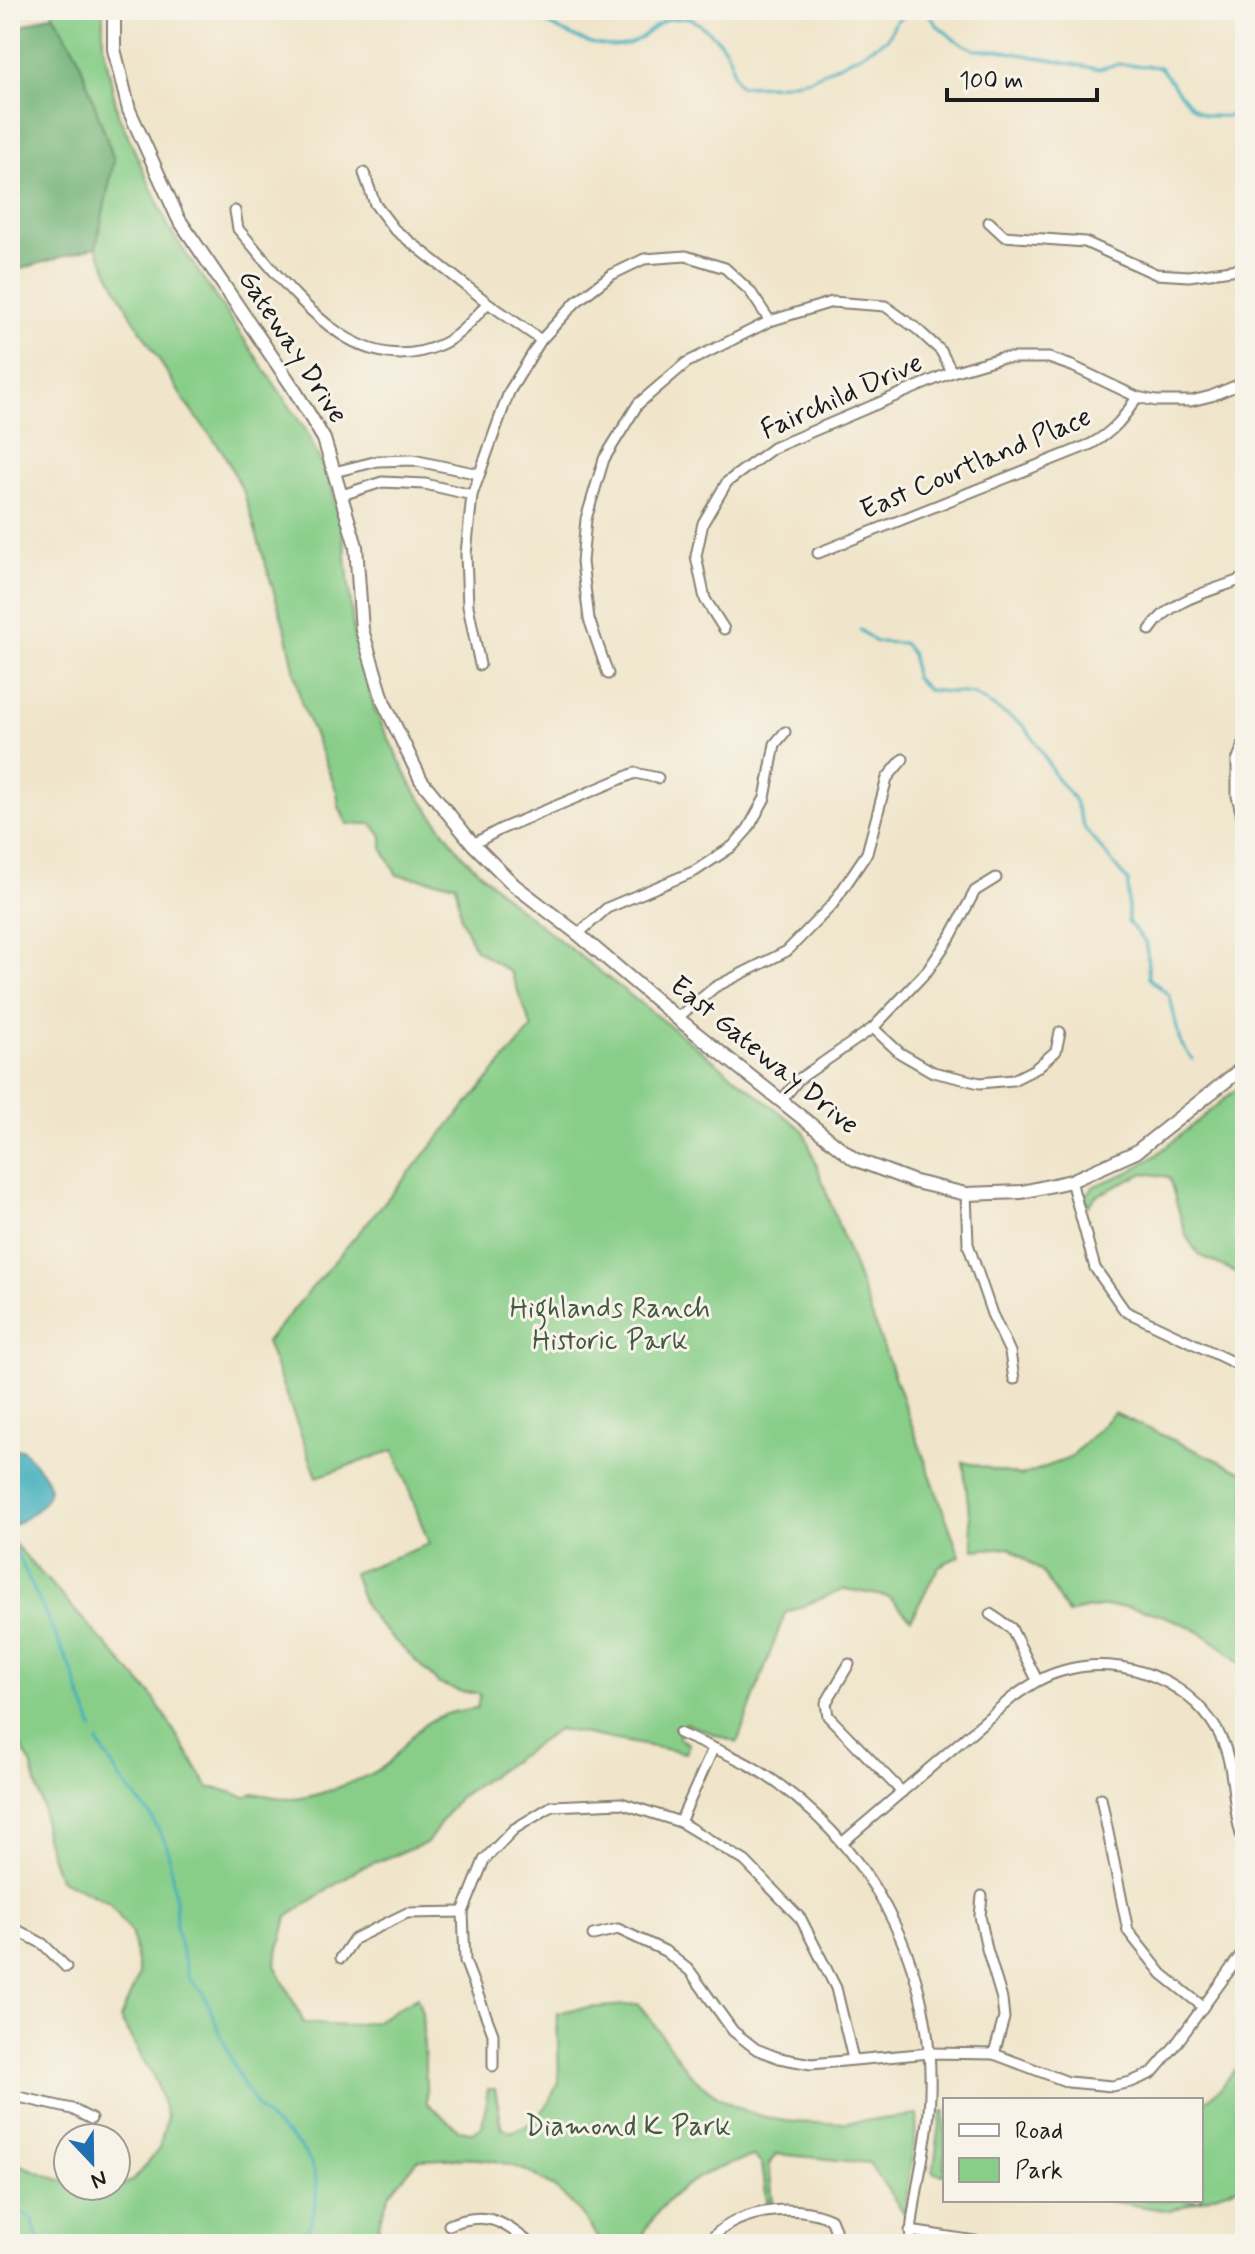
<svg xmlns="http://www.w3.org/2000/svg" width="1255" height="2254" viewBox="0 0 1255 2254" font-family="Mynerve,sans-serif">
<rect width="100%" height="100%" fill="#f7f3e8"/>
<filter id="ink" filterUnits="userSpaceOnUse"><feTurbulence type="fractalNoise" baseFrequency=".0125" numOctaves="2"/><feDisplacementMap in="SourceGraphic" scale="16" xChannelSelector="R" yChannelSelector="G"/><feConvolveMatrix kernelMatrix="1 2 1 2 8 2 1 2 1" color-interpolation-filters="sRGB"/></filter>
<filter id="wash" filterUnits="userSpaceOnUse"><feTurbulence type="fractalNoise" baseFrequency=".006" numOctaves="4" result="noise"/><feDisplacementMap in="SourceGraphic" scale="32" xChannelSelector="R" yChannelSelector="G"/><feGaussianBlur stdDeviation="1.8" result="paint"/><feColorMatrix in="noise" values="0 0 0 0 0 0 0 0 0 0 0 0 0 0 0 0 0 1.4 0 .05"/><feComposite in="paint" operator="in"/></filter>
<g filter="url(#wash)">
<rect width="100%" height="100%" fill="#f0e5ca"/>
<g fill="#88ce89" stroke="#527552" stroke-width="2">
<path d="M53 10H103V44L118 114 170 230 307 432 332 488 345 547 354 636 375 711 413 788 462 855 512 903 804 1131 960 1556 939 1566 911 1619 889 1597 845 1589 785 1613 737 1743 685 1723 678 1738 689 1744 686 1753 559 1729 458 1798 427 1843 360 1868 287 1917 275 1965 304 2023 343 2026 374 2022 417 1997 422 2013 427 2103 458 2129 473 2133 482 2127 488 2089H495L502 2127 511 2132 535 2121 549 2102 559 2080 557 2013 575 2009 638 2004C657 2025 672 2054 690 2073 753 2140 837 2123 918 2115L904 2213 869 2163 777 2154 769 2166 773 2202 767 2201 762 2164 754 2157C702 2170 661 2192 639 2244H600C580 2201 535 2166 488 2160 466 2156 441 2160 418 2160L389 2195 378 2225 385 2244H10V2161L68 2183V2186H74L86 2191H110L133 2180 159 2149 167 2117 156 2082 120 2019 139 1975 132 1934 109 1903 59 1879 45 1837 43 1810 31 1764 10 1727V1539L152 1695 209 1788H218L246 1797 253 1793C265 1795 277 1798 290 1799 310 1800 371 1777 387 1764 396 1756 403 1746 411 1737 430 1716 451 1711 477 1708L480 1694 462 1692 439 1684 379 1625 365 1607 353 1573 429 1544 394 1450 317 1477 266 1342 532 1028 511 973 475 949 461 919 456 884 397 875 382 848V836L372 824H347L339 807 337 792 301 702 287 635 244 493 223 452 185 402 127 308 96 247 114 160 77 54 53 14Z"/>
<polygon points="1245,1082 1245,1277 1199,1255 1186,1236 1169,1177 1144,1173 1096,1196 1088,1206 1086,1196 1094,1186 1129,1172 1155,1156"/>
<path d="M1114 1413 1245 1473V1668C1202 1623 1129 1592 1068 1614L1043 1573 1009 1547 974 1550 963 1462 1021 1476 1070 1458Z"/>
<polygon points="1245,2055 1245,2156 1243,2185 1201,2200 1201,2105 1221,2088"/>
<polygon points="942,2111 945,2111 945,2175 933,2173"/>
<polygon points="1102,2200 1200,2200 1170,2211"/>
</g>
<polygon fill="#6eb175" stroke="#456648" stroke-width="2" points="53,14 77,54 114,160 96,247 10,272 10,31"/>
<path fill="#3eadbb" stroke="#2d646c" stroke-width="2" d="M22 1449C30 1458 41 1468 47 1480 56 1501 26 1519 10 1527V1450Z"/>
<g fill="none" stroke-linecap="round" stroke-linejoin="round">
<g stroke="#3eadbb" stroke-width="3">
<path d="M520 10C552 24 592 54 628 44 643 40 652 26 666 20 673 18 684 19 691 18 705 29 722 39 729 56 735 70 729 70 740 86L777 85 810 79 863 53 888 38 896 21 909 14 924 10"/>
<path d="M925 10 937 25 954 39 975 50H998L1099 69 1117 64 1160 67C1171 81 1189 110 1205 115 1217 118 1233 115 1245 115"/>
<polyline points="860,630 876,642 903,643 912,654 915,678 928,690 973,694 1023,725 1036,742 1057,779 1074,799 1085,829 1128,881 1128,922 1146,943 1149,978 1170,996 1180,1042 1192,1059"/>
<polyline points="1244,1138 1245,1141"/>
<polyline points="10,1539 72,1671 93,1729"/>
<path d="M98 1742 120 1779 150 1815 167 1845 175 1895 176 1928 189 1979 203 1992C219 2027 231 2066 252 2099 263 2117 280 2128 295 2142 327 2171 318 2209 302 2244"/>
<polyline points="10,2207 32,2219 39,2244"/>
</g>
</g>
</g>
<g filter="url(#ink)">
<g fill="none" stroke-linecap="round" stroke-linejoin="round">
<g stroke="#868073" stroke-width="13">
<g id="minor">
<polyline points="364,173 375,204 394,229 488,303 541,340"/>
<path d="M235 211 238 229C288 285 354 386 442 344 461 335 474 318 488 303"/>
<polyline points="989,222 1004,236 1085,242 1156,274 1189,276 1245,268"/>
<polyline points="334,472 378,461 413,460 479,474"/>
<polyline points="342,495 382,482 425,484 472,495"/>
<path d="M818 553 1091 444C1113 432 1124 418 1137 397"/>
<polyline points="724,629 705,599 696,556 703,523 727,482 773,448 952,372 1000,358 1049,358 1072,366 1137,397 1156,401 1191,401 1211,396 1245,382"/>
<path d="M1150 630C1169 599 1213 591 1245 578"/>
<polyline points="480,665 468,606 466,554 472,495 509,392 541,340 576,302 611,275 644,259 686,256 725,268 750,291 770,321"/>
<polyline points="608,674 589,619 582,562 586,519 604,459 638,404 686,363 770,321 832,302 885,306 917,329 941,351 952,372"/>
<polyline points="1245,741 1237,761 1237,796 1245,828"/>
<polyline points="473,844 501,829 635,773 658,778"/>
<polyline points="578,934 607,908 695,871 733,846 748,829 765,798 775,744 785,732"/>
<polyline points="677,1018 715,987 787,951 832,905 867,853 887,778 903,759"/>
<polyline points="873,1028 900,1053 933,1072 980,1083 1013,1080 1035,1069 1056,1051 1060,1032"/>
<polyline points="782,1100 799,1079 873,1028 928,970 951,936 975,891 996,878"/>
<polyline points="1071,1181 1095,1268 1125,1311 1245,1368"/>
<polyline points="966,1194 968,1244 992,1314 1010,1352 1014,1379"/>
<polyline points="990,1614 1011,1628 1037,1680"/>
<polyline points="849,1664 826,1703 828,1716 902,1792"/>
<path d="M679 1733C704 1745 732 1754 756 1769 867 1838 934 1962 930 2093 929 2144 913 2193 910 2244"/>
<polyline points="1101,1798 1128,1931 1162,1974 1202,2006"/>
<polyline points="680,1822 713,1749"/>
<path d="M842 1843 1013 1697C1029 1686 1043 1676 1062 1671 1123 1652 1198 1683 1223 1742 1236 1773 1232 1817 1245 1845"/>
<polyline points="982,1896 980,1916 987,1949 1002,1999 1004,2018 994,2054"/>
<polyline points="10,1926 43,1944 66,1967"/>
<polyline points="593,1935 618,1929 665,1951 690,1971 733,2031 756,2049 779,2058 811,2064 930,2053 994,2054 1068,2082 1112,2086 1131,2082 1152,2073 1174,2047 1245,1949"/>
<polyline points="341,1958 354,1939 407,1913 463,1912"/>
<polyline points="493,2066 493,2034 465,1961 463,1912 484,1860 514,1829 552,1806 621,1803 680,1822 745,1861 801,1919 836,1988 853,2059"/>
<polyline points="10,2095 72,2109 91,2119"/>
<path d="M449 2225C486 2210 502 2221 531 2244"/>
<polyline points="910,2231 994,2244"/>
<path d="M707 2244C733 2209 794 2202 831 2219L835 2229 834 2244"/>
</g>
</g>
<g stroke="#868073" stroke-width="16">
<polyline id="tertiary" points="114,10 114,49 129,110 178,218 292,386 324,439 356,546 362,630 384,703 421,780 473,844 514,885 578,934 677,1018 854,1159 915,1182 966,1194 1022,1192 1071,1181 1136,1152 1245,1066"/>
</g>
<use href="#minor" stroke="#fff" stroke-width="9"/>
<use href="#tertiary" stroke="#fff" stroke-width="12"/>
</g>
</g>
<g text-anchor="middle" dominant-baseline="central" stroke-width="6" stroke-linejoin="round" paint-order="stroke">
<g font-size="28" fill="#1c1c1c" stroke="#f7f3e8">
<text transform="translate(292 347) rotate(57)">Gateway Drive</text>
<text transform="translate(842 397) rotate(-24)">Fairchild Drive</text>
<text transform="translate(976 464) rotate(-23)">East Courtland Place</text>
<text transform="translate(764 1056) rotate(39)">East Gateway Drive</text>
</g>
<g font-size="28" fill="#425a42" stroke="#f7f3e8">
<text x="610" y="1309">Highlands Ranch<tspan x="610" dy="32">Historic Park</tspan></text>
<text x="628" y="2127">Diamond K Park</text>
</g>
</g>
<rect width="1255" height="2254" fill="none" stroke="#f7f3e8" stroke-width="40"/>
<rect x="943" y="2098" width="260" height="104" fill="#f7f3e8" stroke="#9f9d96" stroke-width="2"/>
<rect x="959" y="2124" width="40" height="12" fill="#ffffff" stroke="#9f9d96" stroke-width="2"/>
<text x="1015" y="2138" font-size="24" fill="#1c1c1c">Road</text>
<rect x="959" y="2158" width="40" height="24" fill="#88ce89" stroke="#9f9d96" stroke-width="2"/>
<text x="1015" y="2178" font-size="24" fill="#1c1c1c">Park</text>
<g transform="translate(92 2162) rotate(158)"><circle r="38" fill="#f7f3e8" stroke="#9f9d96" stroke-width="2"/>
<path d="M0-6L14 30L0 20L-14 30Z" fill="#1f6fb2"/>
<text y="-12" font-size="22" font-weight="bold" text-anchor="middle" fill="#1c1c1c">N</text>
</g>
<path d="M947 88v12h150v-12" fill="none" stroke="#1c1c1c" stroke-width="4"/>
<text x="959" y="88" font-size="24" fill="#1c1c1c" stroke="#f7f3e8" stroke-width="6" paint-order="stroke">100 m</text>
</svg>
